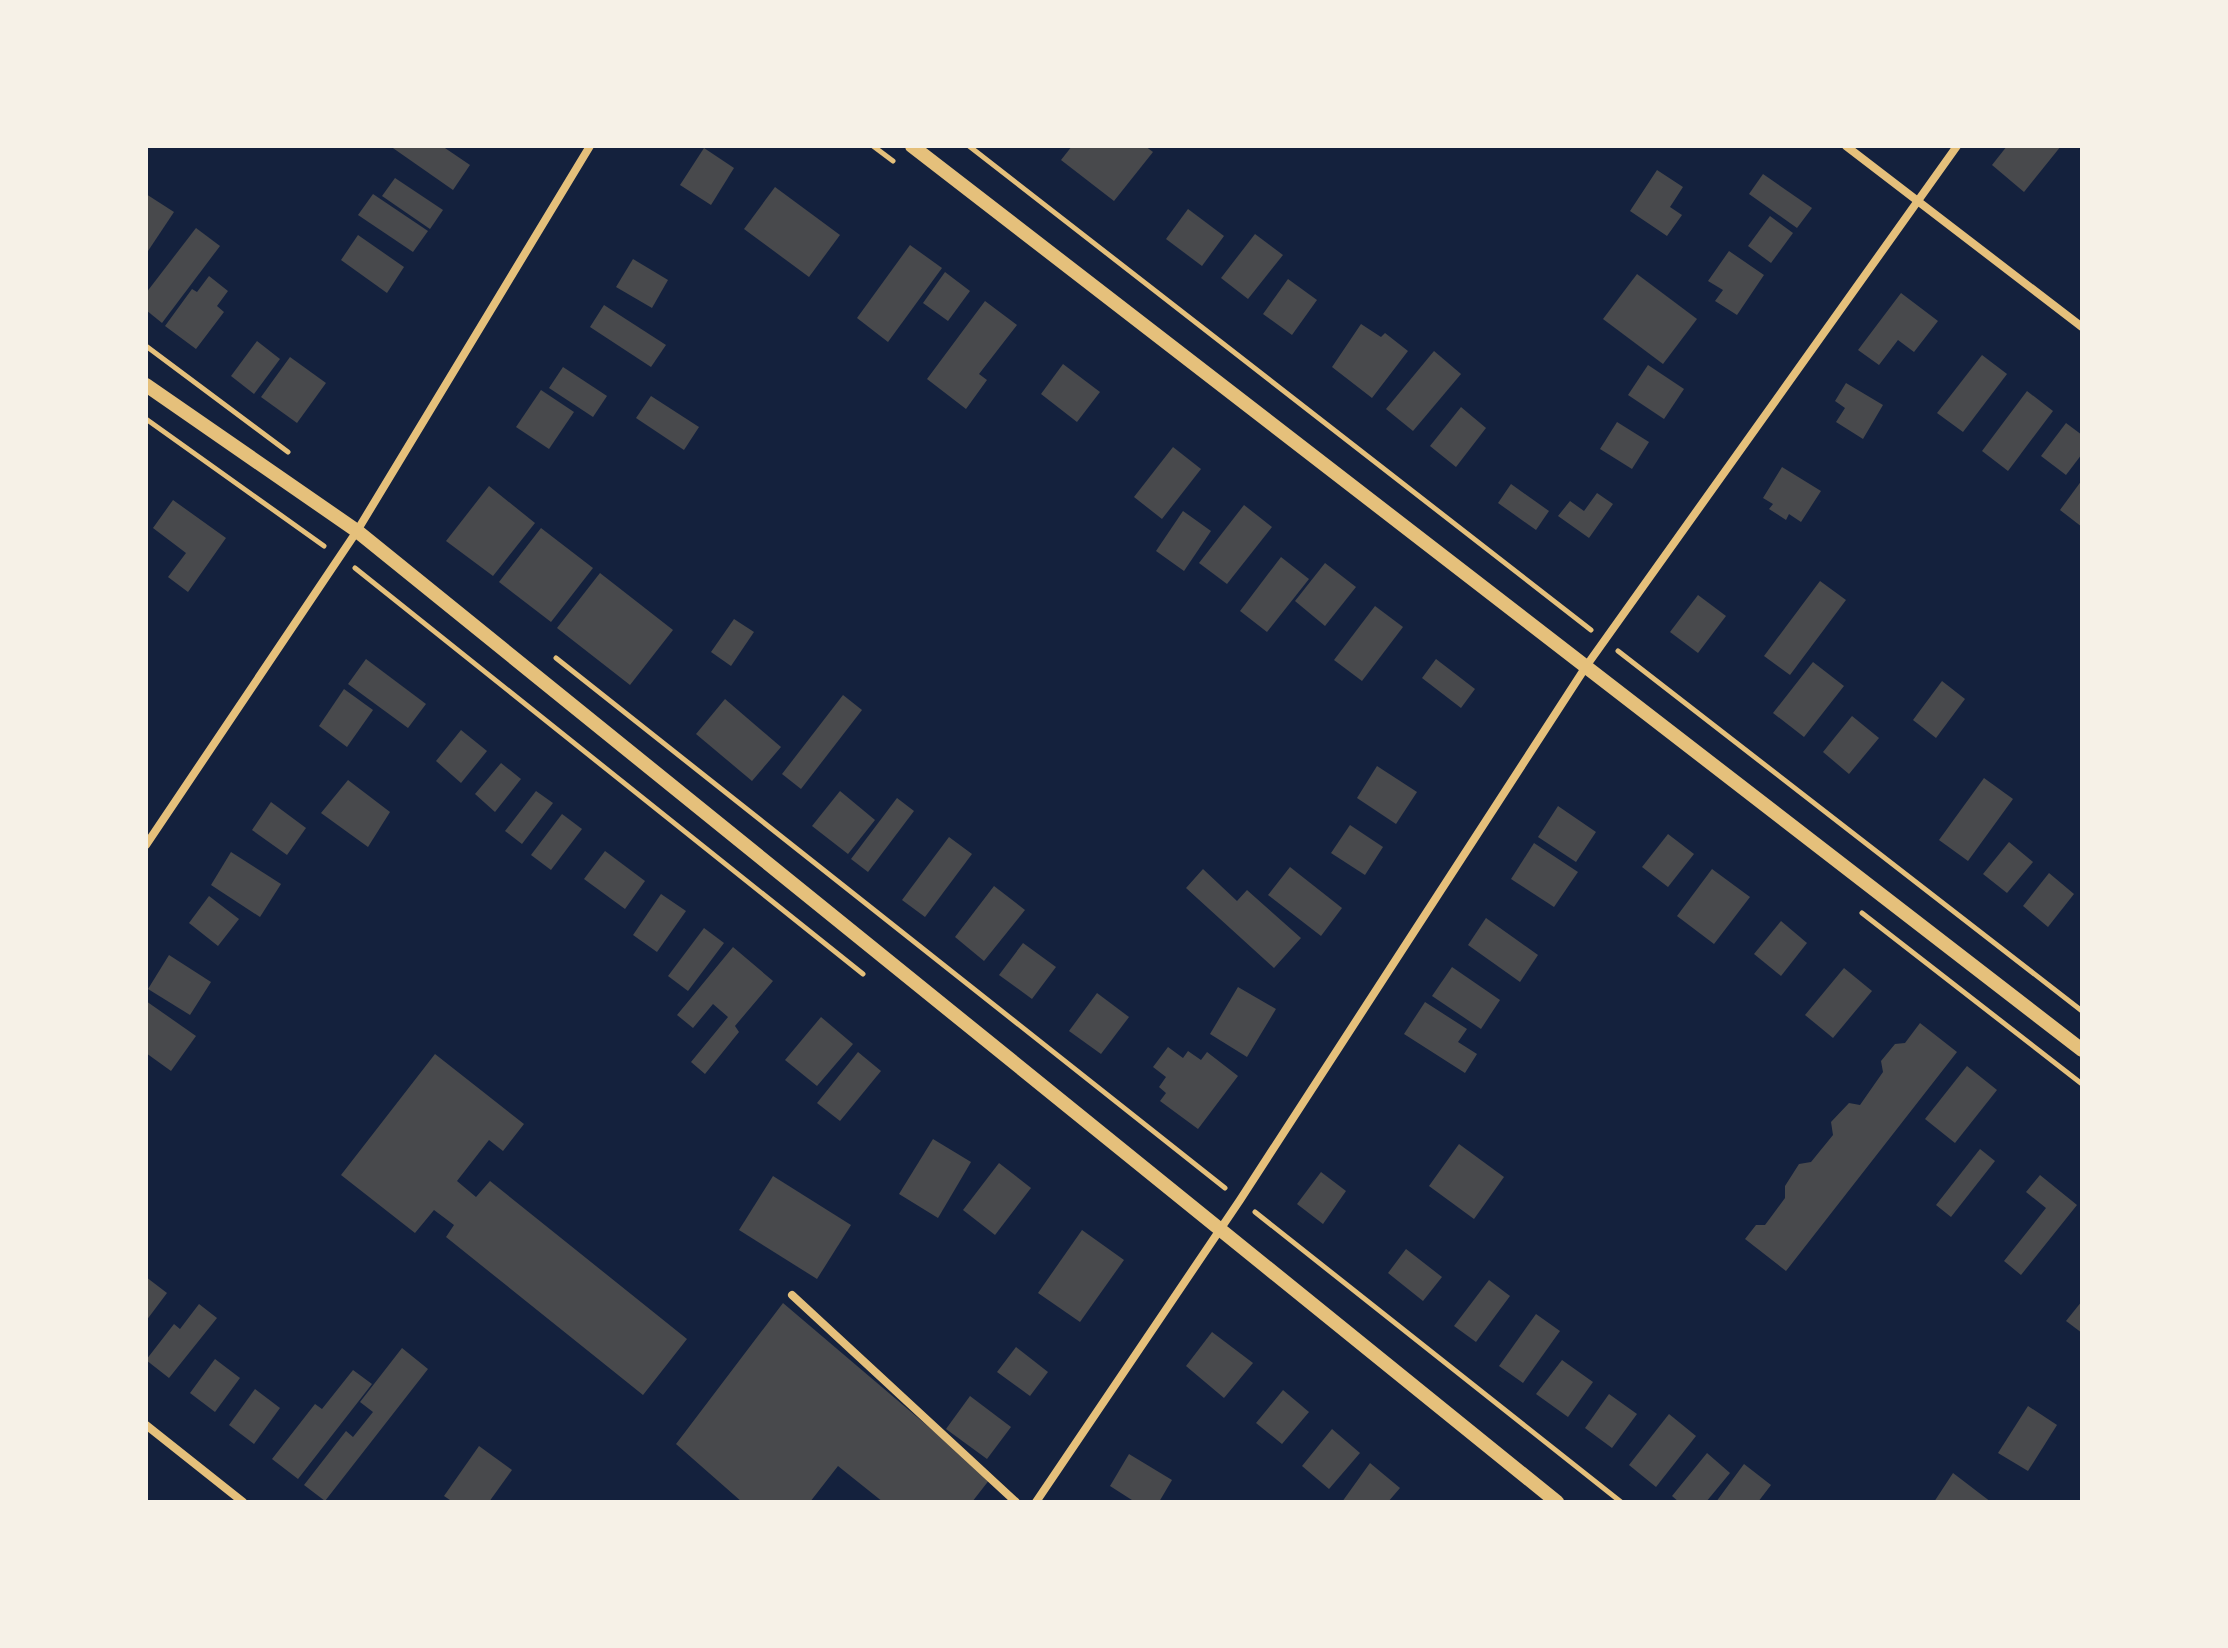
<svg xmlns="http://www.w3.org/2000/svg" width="2228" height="1648" viewBox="0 0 2228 1648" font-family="'Fira Sans',sans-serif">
<rect width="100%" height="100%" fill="#14213d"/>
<g fill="#48494c">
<polygon points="390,146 442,146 470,165 453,190"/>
<polygon points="1072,146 1145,146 1153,152 1114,201 1061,160"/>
<polygon points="2007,146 2061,146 2024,192 1992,165"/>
<polygon points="704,148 734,168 711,205 680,185"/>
<polygon points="1657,170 1683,187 1670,207 1682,215 1667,236 1630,211"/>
<polygon points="1763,174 1812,208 1797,228 1749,194"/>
<polygon points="395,178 443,210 430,229 382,196"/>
<polygon points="775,187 840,235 809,277 744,229"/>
<polygon points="146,194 174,212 146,254"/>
<polygon points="373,194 428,231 413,252 358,215"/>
<polygon points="1188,209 1224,236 1202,266 1166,239"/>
<polygon points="1770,216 1793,233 1771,263 1748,246"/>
<polygon points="196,228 220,246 162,323 146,310 146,293"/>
<polygon points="1255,234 1283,255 1248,299 1221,278"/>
<polygon points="358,235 404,267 387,293 341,260"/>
<polygon points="910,245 942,268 888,342 857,318"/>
<polygon points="1729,251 1764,275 1737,315 1715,301 1723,290 1708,281"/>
<polygon points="633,259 668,280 652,308 616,287"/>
<polygon points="945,272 970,291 948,321 923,303"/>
<polygon points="1637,274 1697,319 1663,364 1603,319"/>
<polygon points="209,276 228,291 217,306 224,312 196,349 165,326 192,289 197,292"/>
<polygon points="1288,279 1317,300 1292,335 1263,314"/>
<polygon points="1901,293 1938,321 1914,352 1898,340 1879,365 1858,350"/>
<polygon points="985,301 1017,325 979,374 987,380 966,409 927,379"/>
<polygon points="604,305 666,345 651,367 590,327"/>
<polygon points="1361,324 1381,337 1385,333 1408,351 1372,398 1332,367"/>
<polygon points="257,341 280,359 254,394 231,376"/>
<polygon points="1434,351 1461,374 1413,431 1386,409"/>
<polygon points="1982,355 2007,374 1963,432 1937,413"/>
<polygon points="290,357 326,383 297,423 261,397"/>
<polygon points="1063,364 1100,392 1077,422 1041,394"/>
<polygon points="1648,365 1684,389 1664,419 1628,395"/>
<polygon points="563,367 607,396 593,417 549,388"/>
<polygon points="1846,383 1883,405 1863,439 1836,422 1845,408 1835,401"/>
<polygon points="541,390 574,412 549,449 516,427"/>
<polygon points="2027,391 2053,411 2008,471 1982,451"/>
<polygon points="651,396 699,427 684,450 636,418"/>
<polygon points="1461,407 1486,428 1456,467 1430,446"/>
<polygon points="1617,422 1649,442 1632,469 1600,449"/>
<polygon points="2066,423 2082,435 2082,454 2066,475 2041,456"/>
<polygon points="1173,447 1201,469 1162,519 1134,497"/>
<polygon points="1782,467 1821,491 1801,522 1789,514 1786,520 1769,509 1773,504 1763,498"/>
<polygon points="2082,480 2082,527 2060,510"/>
<polygon points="1511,484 1549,511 1536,530 1498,503"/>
<polygon points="489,486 535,523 493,576 446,541"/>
<polygon points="1597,493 1613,504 1589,538 1558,516 1570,501 1584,511"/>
<polygon points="173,500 226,538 188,592 168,577 186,553 153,528"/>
<polygon points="1244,505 1272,527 1227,584 1199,563"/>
<polygon points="1183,511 1211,531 1184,571 1156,551"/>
<polygon points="541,528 593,568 551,622 499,582"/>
<polygon points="1281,557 1309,579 1267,632 1240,611"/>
<polygon points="1325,563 1356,587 1325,626 1295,601"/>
<polygon points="600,573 673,630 630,685 557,628"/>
<polygon points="1820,581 1846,600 1790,675 1764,656"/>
<polygon points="1698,595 1726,616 1698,653 1670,632"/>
<polygon points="1375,606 1403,627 1362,681 1334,660"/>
<polygon points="734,619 754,632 731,666 711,652"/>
<polygon points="366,659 426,704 408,728 348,684"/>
<polygon points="1436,659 1475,689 1461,708 1422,678"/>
<polygon points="1813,662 1844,686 1804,737 1773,713"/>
<polygon points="1942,681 1965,699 1936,738 1913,720"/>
<polygon points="344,689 373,710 347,747 319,726"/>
<polygon points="843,695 862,710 801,789 782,774"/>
<polygon points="725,699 781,747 752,781 696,734"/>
<polygon points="1852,716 1879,738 1849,774 1823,752"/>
<polygon points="461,730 487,751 461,783 436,761"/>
<polygon points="501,763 521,779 495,812 475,794"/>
<polygon points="1377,766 1417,792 1396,824 1357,798"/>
<polygon points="1984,778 2013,799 1968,861 1939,840"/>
<polygon points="348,780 390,812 368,847 321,813"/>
<polygon points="536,791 553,803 522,844 505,831"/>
<polygon points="840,791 875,820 848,854 812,826"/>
<polygon points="897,798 914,811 868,872 851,859"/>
<polygon points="271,802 306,828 287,855 252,830"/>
<polygon points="1558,806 1596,832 1576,862 1538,837"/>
<polygon points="562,814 582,829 551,870 531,855"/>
<polygon points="1350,825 1383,847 1365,875 1331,853"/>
<polygon points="1668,834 1694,854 1668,887 1642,867"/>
<polygon points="949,837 972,854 925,917 902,900"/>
<polygon points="2009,842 2033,862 2007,893 1983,874"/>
<polygon points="1534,843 1578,872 1554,907 1511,879"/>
<polygon points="605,851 645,881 625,909 584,879"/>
<polygon points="231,852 281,884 260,917 211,885"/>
<polygon points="1290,867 1342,908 1321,936 1268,895"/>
<polygon points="1203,869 1237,901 1247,890 1301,938 1274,968 1186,888"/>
<polygon points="1712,869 1750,897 1714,944 1677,916"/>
<polygon points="2049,873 2074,894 2048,927 2023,906"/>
<polygon points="994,886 1025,910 984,961 955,937"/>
<polygon points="661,894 686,911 657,952 633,935"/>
<polygon points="209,896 239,919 218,946 189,923"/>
<polygon points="1486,918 1538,955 1520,982 1468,945"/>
<polygon points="1781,921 1807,943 1781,976 1754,954"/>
<polygon points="704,928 724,943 688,991 668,976"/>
<polygon points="1023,943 1056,967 1032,999 999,975"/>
<polygon points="733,947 773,981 735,1026 739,1032 705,1074 691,1062 728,1017 713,1004 693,1028 677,1015"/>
<polygon points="169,955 211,982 190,1015 148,989"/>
<polygon points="1452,967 1500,1000 1481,1029 1432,996"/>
<polygon points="1844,968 1872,991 1833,1038 1805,1015"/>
<polygon points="1238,987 1276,1009 1247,1057 1210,1034"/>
<polygon points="1097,993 1129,1017 1101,1054 1069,1031"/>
<polygon points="146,1001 196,1036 171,1071 146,1053"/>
<polygon points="1425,1002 1467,1029 1458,1042 1477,1054 1465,1073 1404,1034"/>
<polygon points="821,1017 853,1044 817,1086 785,1060"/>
<polygon points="1920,1023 1957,1052 1786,1271 1745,1239 1756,1225 1765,1225 1785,1198 1785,1186 1799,1164 1811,1162 1833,1135 1831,1122 1849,1103 1860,1105 1883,1072 1881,1061 1895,1044 1905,1043"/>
<polygon points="1168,1047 1183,1058 1188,1051 1201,1060 1207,1052 1238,1076 1198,1129 1160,1101 1166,1093 1159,1087 1166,1077 1153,1067"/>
<polygon points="858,1052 881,1071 840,1121 817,1103"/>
<polygon points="435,1054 524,1124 503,1151 489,1140 457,1181 476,1197 490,1181 687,1339 643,1395 446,1237 454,1225 434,1210 415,1233 341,1175"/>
<polygon points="1967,1066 1997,1090 1955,1143 1925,1119"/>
<polygon points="933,1139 971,1162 938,1218 899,1194"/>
<polygon points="1459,1144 1504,1177 1474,1219 1429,1186"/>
<polygon points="1980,1149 1995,1161 1951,1217 1936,1205"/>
<polygon points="999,1163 1031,1188 995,1235 963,1210"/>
<polygon points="1321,1172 1346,1191 1323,1224 1297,1204"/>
<polygon points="2040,1175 2077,1205 2021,1275 2004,1261 2046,1208 2026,1192"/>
<polygon points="773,1176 851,1225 817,1279 739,1230"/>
<polygon points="1082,1230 1124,1260 1080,1322 1038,1293"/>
<polygon points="1406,1249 1442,1277 1423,1301 1388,1273"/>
<polygon points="146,1277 167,1293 146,1321"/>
<polygon points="1489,1280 1510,1296 1476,1342 1454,1326"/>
<polygon points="2082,1301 2082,1333 2066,1321"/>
<polygon points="783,1303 990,1479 972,1502 883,1502 838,1466 810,1502 742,1502 676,1444"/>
<polygon points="199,1304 217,1318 169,1378 146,1360 174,1324 180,1329"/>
<polygon points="1536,1314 1560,1331 1523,1383 1499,1366"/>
<polygon points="1212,1332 1253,1363 1224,1398 1186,1366"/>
<polygon points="1016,1347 1048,1372 1030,1396 997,1372"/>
<polygon points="402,1348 428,1369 325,1501 304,1485 346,1431 353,1437 373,1412 360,1402"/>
<polygon points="215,1359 240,1378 215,1412 190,1393"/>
<polygon points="1562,1360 1593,1382 1568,1417 1536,1394"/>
<polygon points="353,1370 372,1384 298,1479 272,1459 315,1404 322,1409"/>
<polygon points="255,1389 280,1408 254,1444 229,1425"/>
<polygon points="1283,1390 1309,1412 1282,1444 1256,1423"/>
<polygon points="1609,1394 1637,1414 1612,1448 1585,1428"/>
<polygon points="970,1396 1011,1427 987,1459 946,1429"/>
<polygon points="2028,1406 2057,1425 2028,1471 1998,1453"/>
<polygon points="1669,1414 1696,1436 1656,1487 1629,1465"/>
<polygon points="1332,1429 1360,1453 1329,1489 1302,1466"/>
<polygon points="479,1446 512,1470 489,1502 453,1502 444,1496"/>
<polygon points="1707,1453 1730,1473 1706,1502 1679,1502 1672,1496"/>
<polygon points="1129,1454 1172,1480 1159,1502 1135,1502 1110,1486"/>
<polygon points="1370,1463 1400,1488 1388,1502 1342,1502"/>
<polygon points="1744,1464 1771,1485 1758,1502 1716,1502"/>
<polygon points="1953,1473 1991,1502 1934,1502"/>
</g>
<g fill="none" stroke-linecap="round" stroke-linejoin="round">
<g stroke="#e5c07b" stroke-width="5">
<polyline points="873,146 893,161"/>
<polyline points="969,146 1591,630"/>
<polyline points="146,346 288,452"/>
<polyline points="146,419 324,546"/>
<polyline points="355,568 863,974"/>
<polyline points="1618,651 2082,1011"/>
<polyline points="556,658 1225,1188"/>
<polyline points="1862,913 2082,1084"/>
<polyline points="1255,1212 1621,1502"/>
</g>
<g stroke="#e5c07b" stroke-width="8">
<polyline points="1846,146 2082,327"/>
<polyline points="146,845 357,531 590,146"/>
<polyline points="792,1295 1016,1502"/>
<polyline points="146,1425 243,1502"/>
<polyline points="1036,1502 1240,1200 1587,665 1957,146"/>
</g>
<g stroke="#e5c07b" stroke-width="14">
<polyline points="912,146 2082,1050"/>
<polyline points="146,385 357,531 1557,1502"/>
</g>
</g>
<rect width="2228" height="1648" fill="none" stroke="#f6f1e7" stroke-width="296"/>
</svg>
